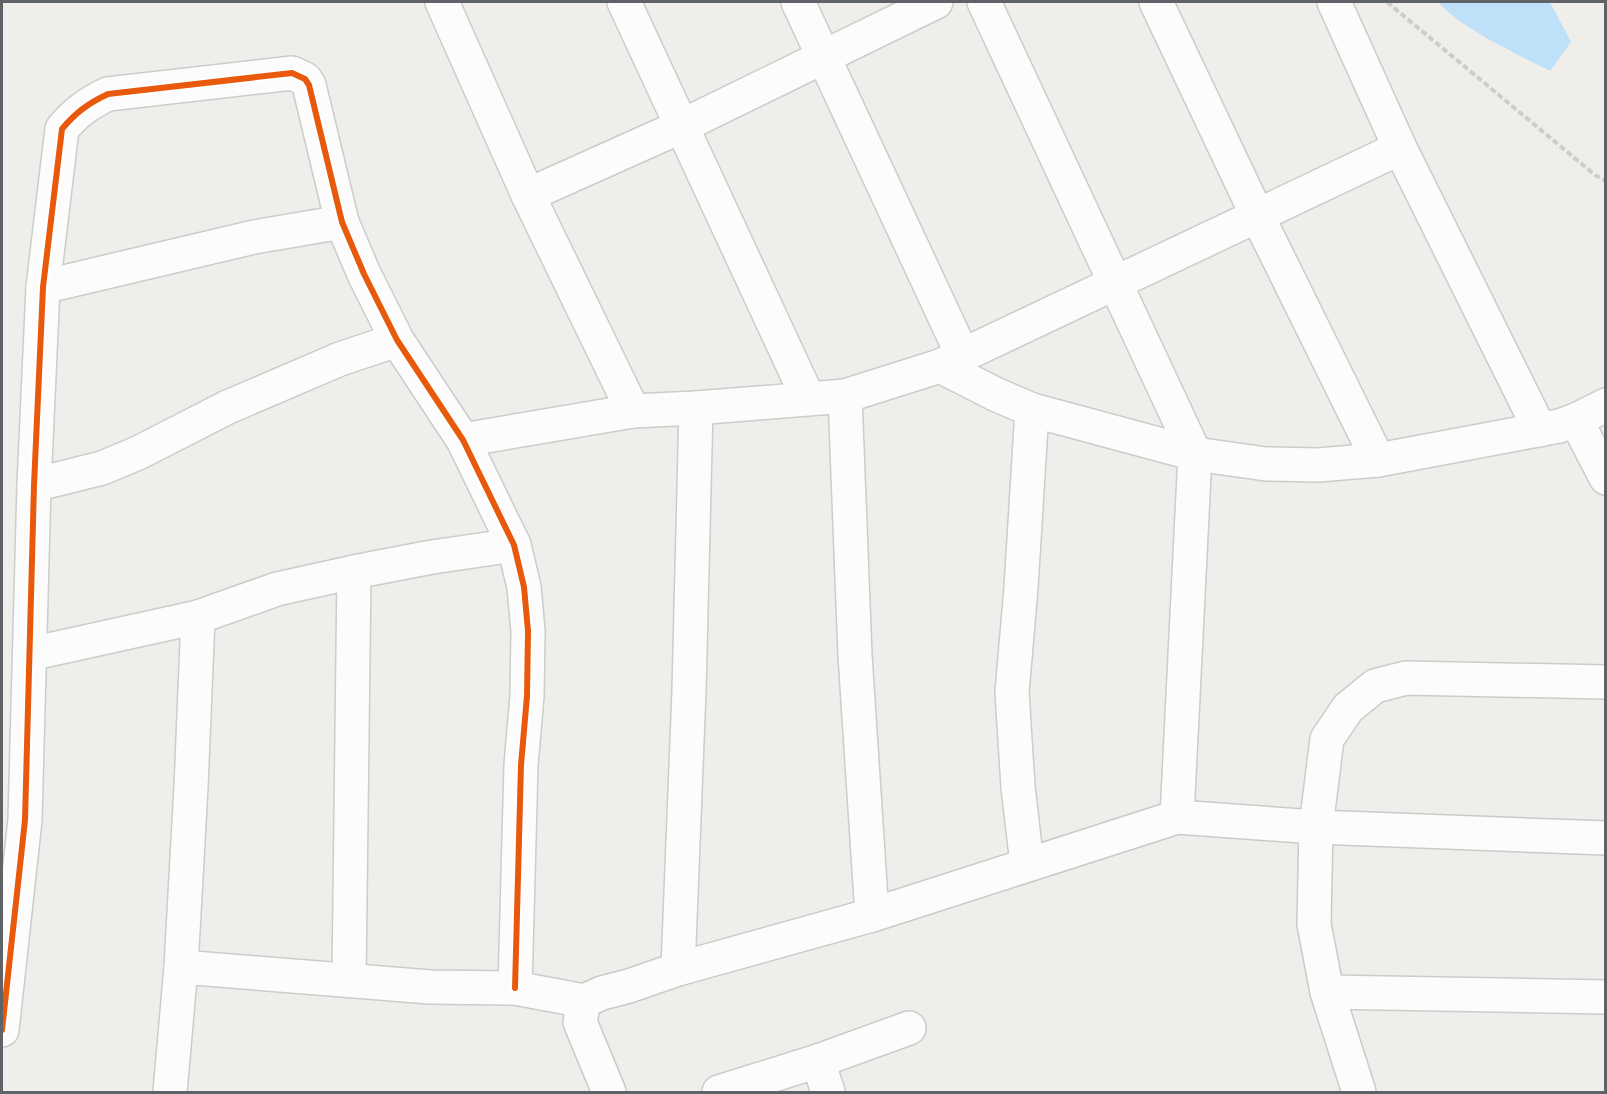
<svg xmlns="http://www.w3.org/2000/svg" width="1607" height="1094" viewBox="0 0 1607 1094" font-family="Karla,sans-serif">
<rect width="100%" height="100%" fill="#efeeea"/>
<path fill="#bfe0f9" d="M1438 2H1550L1571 42 1550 71C1516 53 1463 30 1438 2Z"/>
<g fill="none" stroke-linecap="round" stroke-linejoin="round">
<g stroke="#cbcccc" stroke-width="36">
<g id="street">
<polyline points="442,2 528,195 633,411"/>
<polyline points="624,2 808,398"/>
<polyline points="798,2 962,354"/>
<polyline points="984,2 1195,454 1177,817"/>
<polyline points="1156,2 1257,215 1378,460"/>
<polyline points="1334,2 1400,148 1540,430"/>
<polyline points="528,195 682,126 936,2"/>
<polyline points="43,287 254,237 342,222"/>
<polyline points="940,366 995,394 1032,410 1195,454 1266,464 1318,465 1378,460 1559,426 1576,420 1606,405"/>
<polyline points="845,396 855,655 872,915"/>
<polyline points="1576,420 1606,478"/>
<polyline points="463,440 633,411 696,408 845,396 940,366 1400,148"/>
<polyline points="34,485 102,468 138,453 228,407 340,359 397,340"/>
<polyline points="30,654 198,617 277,589 354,572 432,557 514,545"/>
<polyline points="1316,827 1327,739 1348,708 1375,686 1406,678 1606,682"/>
<polyline points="1027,864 1018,787 1012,692 1021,588 1032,410"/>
<polyline points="181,967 430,987 515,988 584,1001"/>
<polyline points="678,969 689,691 696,408"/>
<polyline points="349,979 354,572"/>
<polyline points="1327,992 1606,997"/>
<path d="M2 1030 25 820 34 485 43 287 62 129C76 112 89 103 108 94L292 73 305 79 309 85 342 222 364 274 397 340 463 440 514 545 524 587 528 631 527 696 521 765 515 988"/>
<polyline points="818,1061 828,1092"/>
<polyline points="170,1092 181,967 191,787 198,617"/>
<polyline points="719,1092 818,1061 909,1028"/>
</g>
</g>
<g stroke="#cacacb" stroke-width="36">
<g id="secondary">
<polyline points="1316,827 1314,924 1327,992 1359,1092"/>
<polyline points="609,1092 580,1022 584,1001 602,993 629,986 678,969 872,915 1177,817 1316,827 1606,838"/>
</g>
</g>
<polyline stroke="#cacfcc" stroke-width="4" stroke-dasharray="6 3" stroke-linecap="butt" points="1387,2 1595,175 1606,181"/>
<use href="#street" stroke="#fdfcfc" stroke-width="33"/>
<use href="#secondary" stroke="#fdfcfc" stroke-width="33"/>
<g stroke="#fff" stroke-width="10">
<path id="cycleway" d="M2 1030 25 820 34 485 43 287 62 129C76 112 89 103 108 94L292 73 305 79 309 85 342 222 364 274 397 340 463 440 514 545 524 587 528 631 527 696 521 765 515 988"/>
</g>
<use href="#cycleway" stroke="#e8590c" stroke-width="6"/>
</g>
<rect width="1607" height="1094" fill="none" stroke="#5f6368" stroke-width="6"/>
</svg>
